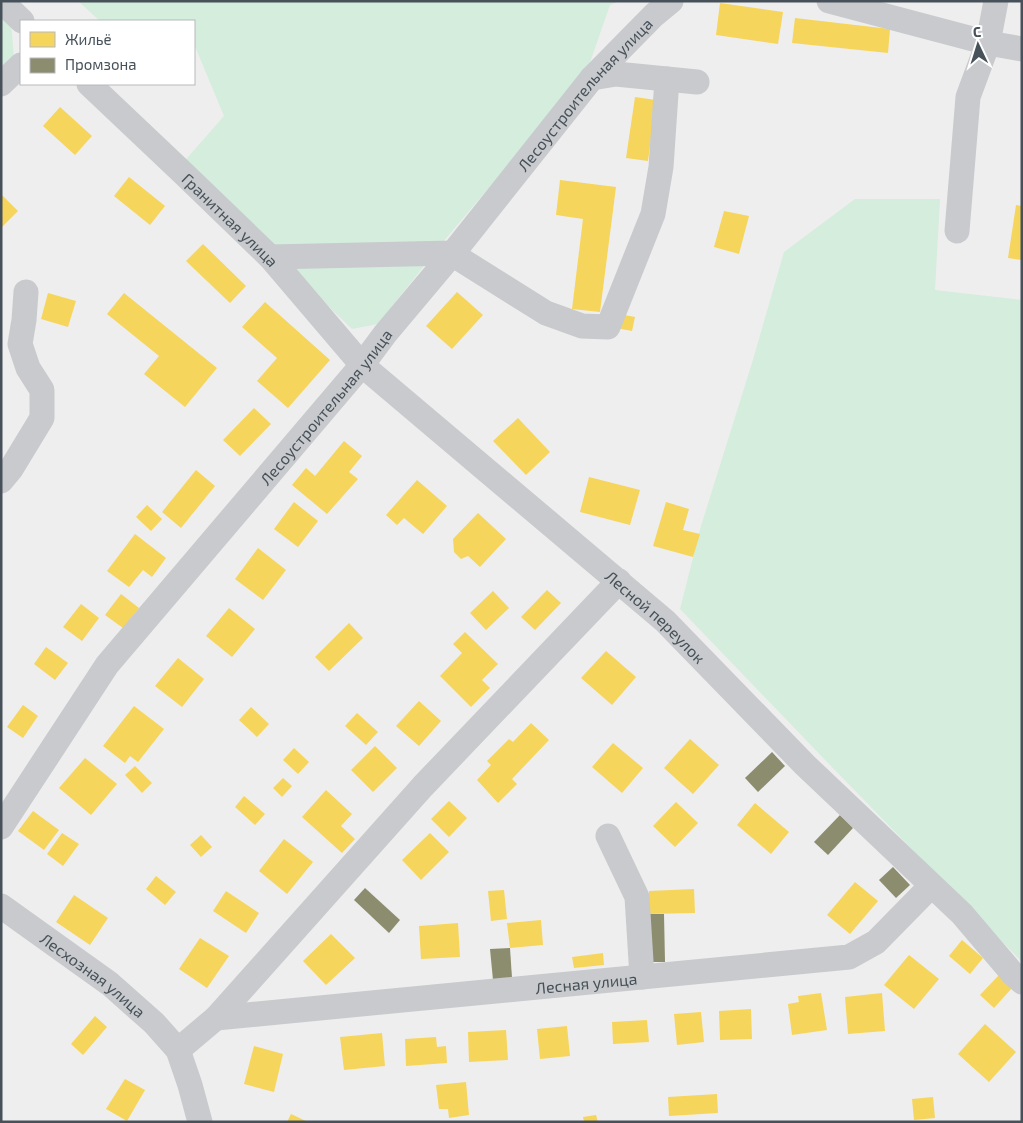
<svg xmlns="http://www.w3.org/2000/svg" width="1023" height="1123" viewBox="0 0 1023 1123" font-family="'Exo 2',sans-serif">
<rect width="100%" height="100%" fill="#efeeee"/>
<g fill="#d4eddc">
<polygon points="1,1 10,9 15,71 1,84"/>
<polygon points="78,1 620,1 610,5 587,71 443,242 378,324 352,329 181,165 224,116 194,44 194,21 100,21"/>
<polygon points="855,199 940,199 935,290 1022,300 1022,962 829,764 680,609 701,526 752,363 784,252"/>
</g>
<g fill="#f6d55c">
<polygon points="720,3 783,12 778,44 716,35"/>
<polygon points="795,18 890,29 888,53 792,43"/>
<polygon points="635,97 656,100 648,161 626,158"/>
<polygon points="60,107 92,136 75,155 43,126"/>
<polygon points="129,177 165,206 150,225 114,196"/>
<polygon points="560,180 616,187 600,312 572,309 583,219 556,215"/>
<polygon points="1,194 18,211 1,228"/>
<polygon points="1016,205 1022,206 1022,260 1008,258"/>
<polygon points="724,211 749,216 739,254 714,247"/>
<polygon points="203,244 246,286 230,303 186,261"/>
<polygon points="457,292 483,315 452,349 426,326"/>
<polygon points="48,293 76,301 68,327 41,319"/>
<polygon points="124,293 217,368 185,407 144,374 159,356 107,314"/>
<polygon points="265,302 330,360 288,408 257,381 277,358 242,327"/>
<polygon points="619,314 635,317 632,331 616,328"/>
<polygon points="254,408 271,424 240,456 223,440"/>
<polygon points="518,418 550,452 526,475 493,441"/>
<polygon points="344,441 362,456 349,472 358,479 327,514 292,485 306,468 315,476"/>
<polygon points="196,470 215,486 181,528 162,512"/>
<polygon points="589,477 640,490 630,525 580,512"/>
<polygon points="417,480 447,506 423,534 404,518 397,525 386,515"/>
<polygon points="294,502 318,521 298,547 274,529"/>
<polygon points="666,502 689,509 683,530 700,534 693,557 653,546"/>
<polygon points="147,505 162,519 151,531 136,517"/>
<polygon points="478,513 506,539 480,567 468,556 461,559 454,552 453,539"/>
<polygon points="135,534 166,558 152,577 143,570 129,587 107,571"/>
<polygon points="258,548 286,570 263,600 235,579"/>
<polygon points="547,590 561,603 535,630 521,617"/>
<polygon points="493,591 509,608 486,630 470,613"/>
<polygon points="121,594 139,608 123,628 105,615"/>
<polygon points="81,604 99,618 82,641 63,627"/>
<polygon points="229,608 255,629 232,657 206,636"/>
<polygon points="349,623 363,638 329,671 315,657"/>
<polygon points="465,632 498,664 482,680 490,688 471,707 440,676 462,653 453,644"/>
<polygon points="46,647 68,663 55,680 34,664"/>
<polygon points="606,651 636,677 612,705 581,678"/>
<polygon points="178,658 204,679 182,707 155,686"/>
<polygon points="419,701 441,721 419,746 396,726"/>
<polygon points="23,705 38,716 23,738 7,727"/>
<polygon points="134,706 164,729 138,762 130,756 125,763 103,746"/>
<polygon points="251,707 269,724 257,737 239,720"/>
<polygon points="357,713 378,732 366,745 345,726"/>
<polygon points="531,723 549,740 512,779 517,784 498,803 477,780 491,765 487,761 509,739 513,742"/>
<polygon points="690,739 719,765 693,794 664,768"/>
<polygon points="613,743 643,768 622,793 592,767"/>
<polygon points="375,746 397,768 373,792 351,770"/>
<polygon points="294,748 309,762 298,774 283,760"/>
<polygon points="85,758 117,784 91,815 59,788"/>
<polygon points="135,766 152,783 142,793 125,775"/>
<polygon points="283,778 292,786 282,797 273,788"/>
<polygon points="326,790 352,814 341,826 355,839 342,853 302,817"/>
<polygon points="244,796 265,814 255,825 235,807"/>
<polygon points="449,801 467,818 449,837 431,819"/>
<polygon points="676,802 698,823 675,847 653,826"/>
<polygon points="755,803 789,832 771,854 737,825"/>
<polygon points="33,811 59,830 44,850 18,831"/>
<polygon points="62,833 79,844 63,866 47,854"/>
<polygon points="430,833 449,852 421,880 402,860"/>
<polygon points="201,835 212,847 201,857 190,845"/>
<polygon points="284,839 313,862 287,894 259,871"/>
<polygon points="156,876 176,892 165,905 146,889"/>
<polygon points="855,882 878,901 850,934 827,915"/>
<polygon points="694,889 695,913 649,914 649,891"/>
<polygon points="504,890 507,919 491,921 488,891"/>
<polygon points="226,891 259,913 246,933 213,911"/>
<polygon points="74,895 108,918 90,945 56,922"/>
<polygon points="541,920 543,945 510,948 507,923"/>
<polygon points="458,923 460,957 421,959 419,926"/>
<polygon points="331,934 355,958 326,985 303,961"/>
<polygon points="200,938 229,956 207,988 179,969"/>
<polygon points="962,940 983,958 970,974 949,956"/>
<polygon points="603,953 604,965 574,968 572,957"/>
<polygon points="909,955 939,979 914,1009 884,985"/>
<polygon points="999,975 1012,988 994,1008 980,995"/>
<polygon points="821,993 827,1030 792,1035 788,1004 799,1002 798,996"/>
<polygon points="882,993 885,1031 848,1034 845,997"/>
<polygon points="751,1009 752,1039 720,1040 719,1011"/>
<polygon points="701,1012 704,1042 677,1045 674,1014"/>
<polygon points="95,1016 107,1027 83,1055 71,1044"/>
<polygon points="647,1020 649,1042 613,1044 612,1022"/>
<polygon points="985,1024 1016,1052 989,1082 958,1054"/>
<polygon points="567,1026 570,1056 540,1059 537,1029"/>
<polygon points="506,1030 508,1060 469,1062 468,1032"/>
<polygon points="382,1033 385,1066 344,1070 340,1037"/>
<polygon points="436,1037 437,1047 446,1046 447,1063 406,1066 405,1039"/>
<polygon points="254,1046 283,1054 274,1092 244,1084"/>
<polygon points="125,1079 145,1090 127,1121 106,1109"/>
<polygon points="466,1082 469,1115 449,1118 448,1109 439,1109 436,1085"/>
<polygon points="717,1094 718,1113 669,1116 668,1097"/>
<polygon points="933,1097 935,1118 914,1120 912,1099"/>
<polygon points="291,1114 308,1122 287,1122"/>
<polygon points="596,1115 598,1122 584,1122 583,1117"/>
</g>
<g fill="#8c8c6e">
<polygon points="772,752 785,766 758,792 745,778"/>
<polygon points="840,815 853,828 828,855 814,842"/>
<polygon points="893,867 910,885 896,898 879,880"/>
<polygon points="365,888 400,920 389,933 354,900"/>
<polygon points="649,914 664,914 665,962 648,962"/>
<polygon points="510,948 512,978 493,980 490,949"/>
</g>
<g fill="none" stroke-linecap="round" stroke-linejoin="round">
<g stroke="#c8cacd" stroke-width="25">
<polyline points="1,1 22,21"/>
<polyline points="829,1 988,43 1022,49"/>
<polyline points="592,78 616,74 697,82"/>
<polyline points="1,84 21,65"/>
<path id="s1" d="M89 84 183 173 270 257 362 365 665 621 805 765 962 914 1013 974 1022 982"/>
<polyline points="957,231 968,97 988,43 996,1"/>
<polyline points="455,256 546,313 582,326 608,327 653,214 661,167 667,79"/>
<polyline points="270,257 453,253"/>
<polyline points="1,481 11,469 42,418 42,390 28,368 20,344 24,320 26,292"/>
<path id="s2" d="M1 827 107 665 362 365 385 334 453 253 592 78 654 15 671 1"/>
<polyline points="608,836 637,897 642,977"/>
<path id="s3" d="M1 906 110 984 154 1023 178 1050 190 1085 200 1122"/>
<path id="s4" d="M216 1018 849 957 876 942 931 886"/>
<polyline points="178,1050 216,1018 423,786 619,581"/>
</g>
</g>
<g text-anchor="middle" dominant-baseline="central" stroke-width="5" stroke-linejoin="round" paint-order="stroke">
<g font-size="16" fill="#465159" stroke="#fff">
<text stroke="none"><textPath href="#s2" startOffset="938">Лесоустроительная улица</textPath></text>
<text stroke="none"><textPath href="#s1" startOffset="196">Гранитная улица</textPath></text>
<text stroke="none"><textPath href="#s2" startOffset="532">Лесоустроительная улица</textPath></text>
<text stroke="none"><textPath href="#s1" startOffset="779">Лесной переулок</textPath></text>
<text stroke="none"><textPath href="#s3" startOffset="115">Лесхозная улица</textPath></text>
<text stroke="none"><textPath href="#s4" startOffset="372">Лесная улица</textPath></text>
</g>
</g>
<rect width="1023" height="1123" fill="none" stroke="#465159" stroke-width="5"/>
<rect x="20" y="20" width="175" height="65" fill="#ffffff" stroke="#b5b9bd"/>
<rect x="30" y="32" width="25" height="15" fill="#f6d55c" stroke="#b5b9bd"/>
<text x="65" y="45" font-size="15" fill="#465159">Жильё</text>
<rect x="30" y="58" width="25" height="15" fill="#8c8c6e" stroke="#b5b9bd"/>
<text x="65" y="70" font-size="15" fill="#465159">Промзона</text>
<g transform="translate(978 45) rotate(356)" stroke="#ffffff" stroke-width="4" paint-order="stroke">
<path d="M0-4L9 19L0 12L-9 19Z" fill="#465159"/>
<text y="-8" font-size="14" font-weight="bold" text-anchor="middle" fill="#465159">С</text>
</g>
</svg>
